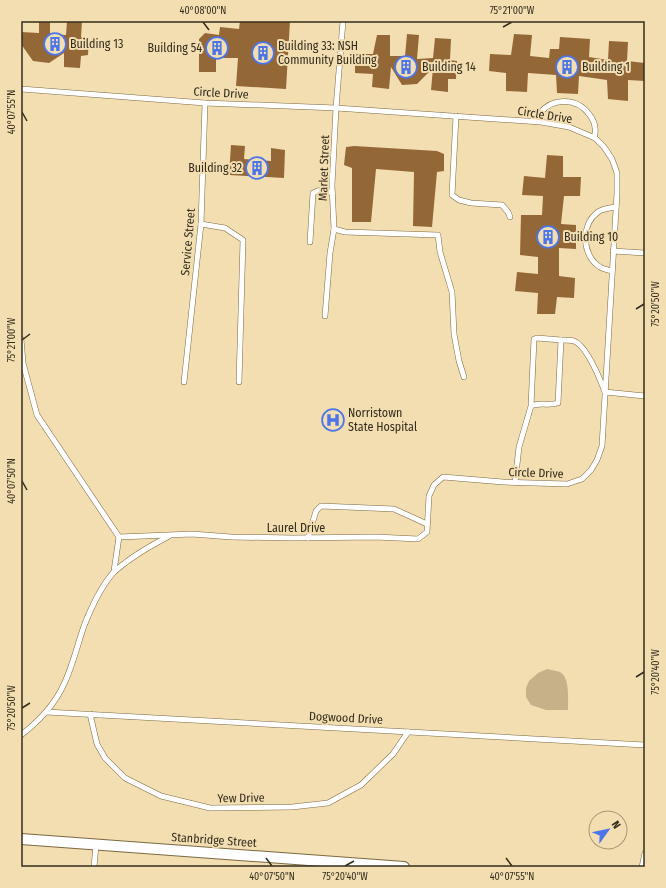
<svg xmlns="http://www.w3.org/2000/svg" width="666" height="888" viewBox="0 0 666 888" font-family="'Fira Sans Condensed',sans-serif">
<rect width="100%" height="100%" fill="#f3deb2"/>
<path fill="#c5b289" d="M547 669C551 670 557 671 560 672 570 677 568 700 568 710H546L531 705 526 697V688L529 681 538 673Z"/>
<g fill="#946737">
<polygon points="39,21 50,21 50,34 66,35 67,21 82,21 81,37 89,37 88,55 81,56 80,68 64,67 64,53 49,63 33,61 21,44 21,32 39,33"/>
<polygon points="240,21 290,21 286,89 236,86 238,58 216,58 216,72 199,72 199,39 205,33 219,35 220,27 239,29"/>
<polygon points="407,34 419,35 417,59 433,58 435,38 451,39 450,60 457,61 456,79 448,79 448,92 431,90 433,68 417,84 402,85 391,67 389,89 372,87 373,74 355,73 355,54 373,54 377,35 390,35 390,56 405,56"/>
<polygon points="514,34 532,35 530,56 549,58 550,49 559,49 560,37 590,39 589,57 608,60 609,41 628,42 627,61 645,63 645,81 628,80 628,101 608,99 607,80 579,76 578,94 557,93 556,75 528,73 527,92 506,91 506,73 489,71 490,54 511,55"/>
<polygon points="231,145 245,146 244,159 271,161 271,148 285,150 284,178 229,175"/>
<polygon points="354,146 437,151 444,154 444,171 437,172 432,227 413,226 414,172 376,169 371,222 352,222 352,168 344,165 346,147"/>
<polygon points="547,155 563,156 563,177 581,177 580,196 564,196 561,224 576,225 576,249 559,248 559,276 575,278 574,298 557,297 555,314 537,314 538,293 515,291 517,272 538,274 538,257 520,255 521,215 542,215 543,196 522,195 524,176 545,178"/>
</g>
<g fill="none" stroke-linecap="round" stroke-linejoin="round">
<g stroke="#7b6940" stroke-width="6">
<g id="service">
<polyline points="21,89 205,103 336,108 541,122 569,127 595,138 604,147 612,159 617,173 617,193 602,446 597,460 591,470 582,479 567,484 503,482 443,477 434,485 429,496 427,532 418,539 376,537 293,538 231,537 192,534 119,537 37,415 23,363 21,339"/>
<polyline points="456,116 452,195 459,200 471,203 502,205 508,212 510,217"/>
<path d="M535 121C536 119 538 115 540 113 553 97 577 98 589 114 592 118 595 123 595 128 596 131 595 134 594 137"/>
<polyline points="201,224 225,228 243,240 239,382"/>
<polyline points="334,229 345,232 438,235 440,252 452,292 454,334 459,361 464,377"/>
<path d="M310 242 313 193C319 189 326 190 332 193"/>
<polyline points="613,251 645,253"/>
<path d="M612 271C608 270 603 269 600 267 582 256 580 225 598 212 602 209 610 208 616 207"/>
<polyline points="325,316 330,253 334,229 332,185 336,108 343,21"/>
<path d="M561 340C565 340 570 340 574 341 587 346 600 379 605 392L645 396"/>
<polyline points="184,382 201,224 205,103"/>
<path d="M515 482 519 447 531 406C540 402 549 406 558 403L561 340 537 338 534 339 531 406"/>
<polyline points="308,538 316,511 321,506 394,509 427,524"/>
<polyline points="114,571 119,537"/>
<polyline points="46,712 645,745"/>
<polyline points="90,714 97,744 105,758 125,778 161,796 210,808 292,807 328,803 361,785 393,754 408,732"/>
<path d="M21 735C38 722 55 704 64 684 73 665 77 646 84 626 91 608 100 588 113 573 117 569 121 566 125 563 139 552 154 544 169 536"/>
<polyline points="94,867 96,845"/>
<polyline points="642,867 645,853"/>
</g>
</g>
<g stroke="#7b6940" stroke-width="12">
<polyline id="minor" points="21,839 404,867"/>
</g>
<use href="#service" stroke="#fff" stroke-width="5"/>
<use href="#minor" stroke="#fff" stroke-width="10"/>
</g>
<path fill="none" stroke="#342c1b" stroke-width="1.5" d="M203 22 209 30M503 27 512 22M22 112 27 121M636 309 644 304M22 340 30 334M22 481 27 490M636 677 644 672M22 708 30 703M266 858 272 866M506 858 512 866M345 866 354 861"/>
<defs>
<g id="building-ring" transform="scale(1.15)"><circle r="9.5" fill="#f3deb2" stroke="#4b75e8" stroke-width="1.5"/><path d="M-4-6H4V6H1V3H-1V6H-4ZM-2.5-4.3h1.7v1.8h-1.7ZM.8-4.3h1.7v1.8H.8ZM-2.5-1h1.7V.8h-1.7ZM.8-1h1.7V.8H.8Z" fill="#4b75e8"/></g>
<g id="hospital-ring" transform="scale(1.15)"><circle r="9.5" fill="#f3deb2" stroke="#4b75e8" stroke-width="1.5"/><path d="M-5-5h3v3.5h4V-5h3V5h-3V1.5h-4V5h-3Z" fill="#4b75e8"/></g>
</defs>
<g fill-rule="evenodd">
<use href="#building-ring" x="55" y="44"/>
<use href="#building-ring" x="217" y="48"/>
<use href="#building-ring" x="263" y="53"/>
<use href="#building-ring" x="406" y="67"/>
<use href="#building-ring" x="567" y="67"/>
<use href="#building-ring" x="257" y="168"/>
<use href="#building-ring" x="548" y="237"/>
<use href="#hospital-ring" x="333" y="420"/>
</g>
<g text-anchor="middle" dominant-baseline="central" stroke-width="4" stroke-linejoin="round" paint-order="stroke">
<g font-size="12" fill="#342c1b" stroke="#f3deb2" text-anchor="start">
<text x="70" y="44">Building 13</text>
<text x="278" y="46">Building 33: NSH<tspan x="278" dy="14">Community Building</tspan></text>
<text x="202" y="48" text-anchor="end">Building 54</text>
<text x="422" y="67">Building 14</text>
<text x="582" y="67">Building 1</text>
<text x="242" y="168" text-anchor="end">Building 32</text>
<text x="564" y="237">Building 10</text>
<text x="348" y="413">Norristown<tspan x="348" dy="14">State Hospital</tspan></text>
</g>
<g font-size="12" fill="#342c1b" stroke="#f3deb2">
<text transform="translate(221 93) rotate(3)">Circle Drive</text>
<text transform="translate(545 115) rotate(9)">Circle Drive</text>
<text transform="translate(324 168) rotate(-88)">Market Street</text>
<text transform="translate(188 242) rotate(-85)">Service Street</text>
<text transform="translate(536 473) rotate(2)">Circle Drive</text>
<text x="296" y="528">Laurel Drive</text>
<text transform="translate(346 718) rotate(3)">Dogwood Drive</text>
<text transform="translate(241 798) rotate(-1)">Yew Drive</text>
<text transform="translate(214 840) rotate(4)">Stanbridge Street</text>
</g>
</g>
<rect width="666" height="888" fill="none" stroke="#f3deb2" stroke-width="44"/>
<g transform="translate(608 830) rotate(57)"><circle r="19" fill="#f3deb2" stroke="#a79776"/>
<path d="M0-3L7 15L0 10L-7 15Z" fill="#4b75e8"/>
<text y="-6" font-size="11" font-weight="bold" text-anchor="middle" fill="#342c1b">N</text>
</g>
<rect x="22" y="22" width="622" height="844" fill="none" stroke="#342c1b" stroke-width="1.5"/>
<g font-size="10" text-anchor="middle" fill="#342c1b">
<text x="203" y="14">40°08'00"N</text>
<text x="512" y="14">75°21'00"W</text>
<text transform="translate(11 112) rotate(-90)" y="4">40°07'55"N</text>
<text transform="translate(655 304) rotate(-90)" y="4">75°20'50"W</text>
<text transform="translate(11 340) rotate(-90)" y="4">75°21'00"W</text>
<text transform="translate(11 481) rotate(-90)" y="4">40°07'50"N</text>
<text transform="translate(655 672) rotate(-90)" y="4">75°20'40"W</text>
<text transform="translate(11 708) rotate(-90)" y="4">75°20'50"W</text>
<text x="272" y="880">40°07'50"N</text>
<text x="345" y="880">75°20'40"W</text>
<text x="512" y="880">40°07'55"N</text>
</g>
</svg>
